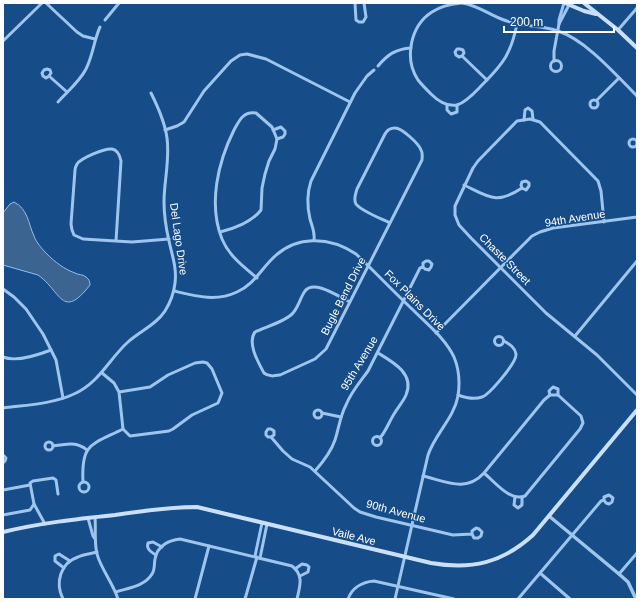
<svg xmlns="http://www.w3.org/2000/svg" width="640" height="602" viewBox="0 0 640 602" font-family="Helvetica,sans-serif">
<rect width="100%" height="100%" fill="#164c88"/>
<path fill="#3c6490" stroke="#8fc0f1" d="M14 202C28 209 28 223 34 236 36 242 42 249 47 254 55 262 64 269 75 273 78 275 83 274 86 277 89 279 90 282 90 285 62 321 61 291 38 275L3 265V213L10 204Z"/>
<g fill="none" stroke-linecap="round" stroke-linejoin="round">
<g stroke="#9dc5ee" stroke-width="3">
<polyline points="46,3 77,32 83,36 95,39"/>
<polyline points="355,3 356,20 359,22 363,22 366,17 364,3"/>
<path d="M461 3C451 4 441 6 432 12 410 26 404 59 418 80 422 85 426 89 431 94 438 101 446 107 457 105 467 102 476 91 483 84 504 63 511 53 517 24"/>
<path d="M462 3C478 5 489 15 504 20 521 27 540 25 558 31 586 40 616 75 637 96"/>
<polyline points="105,20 119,3"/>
<polyline points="559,24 570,3"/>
<polyline points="618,30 637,8"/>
<polyline points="3,41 42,3"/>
<polyline points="462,56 464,53 463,50 460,49 457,49 455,52 456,55 459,57 462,56 487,80"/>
<circle cx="556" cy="66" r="5.5"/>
<polyline points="554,61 554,51 559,24 559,20 564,3"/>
<path d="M378 66C388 54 396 49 411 48"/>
<polyline points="49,76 51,73 50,70 47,69 44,70 42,73 43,76 46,78 49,76 67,92"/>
<circle cx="594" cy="104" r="4"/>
<polyline points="597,100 619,78"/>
<path d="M58 102C67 92 80 81 86 69 93 55 94 40 100 27"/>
<polyline points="447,105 447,110 451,114 457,112 457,105"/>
<polyline points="524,120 525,110 528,108 532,111 533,119"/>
<polyline points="165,130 177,126 184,122 204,91 231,61 240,55 247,54 266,59 350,102"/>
<polyline points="273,130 281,127 285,131 285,134 283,137 277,139"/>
<circle cx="633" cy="143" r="4"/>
<path d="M464 185C489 197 496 205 522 188L526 190 529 186V183L526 181 522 182 521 185 522 188"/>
<polyline points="604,222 601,191 598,181 540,122 530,119 517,121 478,161 473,168 455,206 455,215 459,225 471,238 546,313 597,355 637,395"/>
<path d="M220 232C233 229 252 222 261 210L262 188 265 174 269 161 275 149 277 139 272 127 256 113C243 111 239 121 234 130 218 162 208 204 222 239 229 256 244 267 257 278"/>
<path d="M314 240C315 232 312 226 310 219 307 206 307 193 311 181L355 93 367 76 374 70"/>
<path d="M116 241 121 161C120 156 118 150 112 149 105 148 81 158 77 164 76 166 75 168 75 170L71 224 72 230 74 235 83 239 132 242 169 239"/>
<polyline points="3,289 14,297 26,309 43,334 56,360 63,398"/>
<path d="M174 291C195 296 216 302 237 292 253 285 260 271 272 259 295 235 329 236 356 254 375 272 393 291 412 309 427 324 445 338 454 357 459 369 460 383 458 396 454 418 435 434 428 455L395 599"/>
<path d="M350 302C339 297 314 279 305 291 300 298 299 306 293 313 287 321 265 327 255 332 247 343 258 362 264 373 269 377 274 376 280 375L315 359 326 349 422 160C422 156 423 153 421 150 419 144 402 128 395 128 391 128 387 130 385 134L357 189C356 193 353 199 356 204 361 211 382 219 390 223"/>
<polyline points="436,333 517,251 532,236 540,232 553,228 637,217"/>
<polyline points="575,336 637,261"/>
<circle cx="499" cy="341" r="4.5"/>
<path d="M378 353C393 362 415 374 406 395 403 402 398 407 394 414 389 422 386 431 380 438"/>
<path d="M3 357C15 362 38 355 51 350"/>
<polyline points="102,373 114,383 119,392 123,429 130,436 169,431 173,429 192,415 218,403 222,393 212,369 207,363 203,362 195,363 168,375 150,387 119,392"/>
<path d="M458 395C466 398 474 400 482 397 490 394 517 362 516 354 515 347 509 344 504 341"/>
<polyline points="550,395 549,391 553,387 558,389 558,395"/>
<path d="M3 408C26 405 53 404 74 394 99 383 109 359 128 342 140 331 156 325 165 311 170 303 174 292 175 283 177 268 172 255 169 241 166 228 164 215 164 202 164 181 170 160 167 138 165 123 158 107 151 93"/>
<circle cx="318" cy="414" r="4"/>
<polyline points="322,413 341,417"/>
<circle cx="377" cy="441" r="4.5"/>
<polyline points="271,437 274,435 274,431 271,429 268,429 266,432 266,435 268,437 271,437 283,451 292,459 310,467 354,508 360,512 376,517 453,535 472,534 474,538 478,538 481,536 482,532 479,529 476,528 472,531 472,534"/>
<circle cx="49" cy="446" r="4"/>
<path d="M53 446C65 444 77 441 87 450"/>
<polyline points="3,455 6,458 5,461 3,463"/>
<path d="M315 471C323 462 331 452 335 440 339 428 340 416 346 405 351 392 360 382 368 371L420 268 423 267V263L426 261H429L432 264 431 267 429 270 425 269 423 267"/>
<path d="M423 476C445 481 466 493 484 473L544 400 550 395H558L581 416 583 423 580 429 525 496C510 502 495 482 484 473"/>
<circle cx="84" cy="487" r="5"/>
<path d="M83 482C81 443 91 445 123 429"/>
<polyline points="3,490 30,485"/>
<polyline points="515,497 514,505 518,508 522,505 522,497"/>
<polyline points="3,515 30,510 34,504"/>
<path d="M95 517C96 529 94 542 97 554 101 569 113 583 118 599"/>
<polyline points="88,518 93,536 95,539"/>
<polyline points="45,524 34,504 30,483 33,481 53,478 56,480 58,494"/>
<path d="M156 555C151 552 146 549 148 543L153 542 162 547"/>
<polyline points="255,556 262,523"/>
<polyline points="260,558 267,524"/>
<polyline points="64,568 55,561 55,556 59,554 70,561"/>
<polyline points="295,569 302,564 307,565 309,567 308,572 300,576"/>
<polyline points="540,573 570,599"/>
<polyline points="619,574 637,553"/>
<path d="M116 592C128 588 145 586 152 574 155 570 154 564 155 559 157 546 169 540 180 539L292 566C304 575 300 586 297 599"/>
<path d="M63 599C55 583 60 563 78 557 84 554 90 554 97 552"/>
<polyline points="195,599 209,546"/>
<polyline points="245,599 257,557"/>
<path d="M348 599C352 588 362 582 374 581L454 599"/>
<polyline points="518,599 601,501 604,500 604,497 609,495 613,498 612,502 609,504 606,503 604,500"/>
</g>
<polyline stroke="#9dc5ee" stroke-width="3.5" points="549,516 619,574 628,582 636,599"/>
<g stroke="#cae0fa" stroke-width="4">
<polyline points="565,3 584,11 596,14"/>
<polyline points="584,3 618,30 637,48"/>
<path d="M3 532C40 523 77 519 115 515 142 511 169 507 197 507L431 563C472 570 502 563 533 535L637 410"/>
</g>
</g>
<g text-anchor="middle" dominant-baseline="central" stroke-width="3" stroke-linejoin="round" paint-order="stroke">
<g font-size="11" fill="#fff" stroke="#164c88">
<text transform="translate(575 218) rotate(-9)">94th Avenue</text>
<text transform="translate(179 239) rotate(82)">Del Lago Drive</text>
<text transform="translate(505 259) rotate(45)">Chaste Street</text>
<text transform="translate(343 296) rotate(-63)">Bugle Bend Drive</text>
<text transform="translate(415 300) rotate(45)">Fox Plains Drive</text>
<text transform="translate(359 363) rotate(-59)">95th Avenue</text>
<text transform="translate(396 511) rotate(15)">90th Avenue</text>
<text transform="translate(354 536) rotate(14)">Vaile Ave</text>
</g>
</g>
<rect width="640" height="602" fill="none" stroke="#ffffff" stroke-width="8"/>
<path d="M504 26v6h110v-6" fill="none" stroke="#ffffff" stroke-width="2"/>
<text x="510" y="26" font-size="12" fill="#ffffff" stroke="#164c88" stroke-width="3" paint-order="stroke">200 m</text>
</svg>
